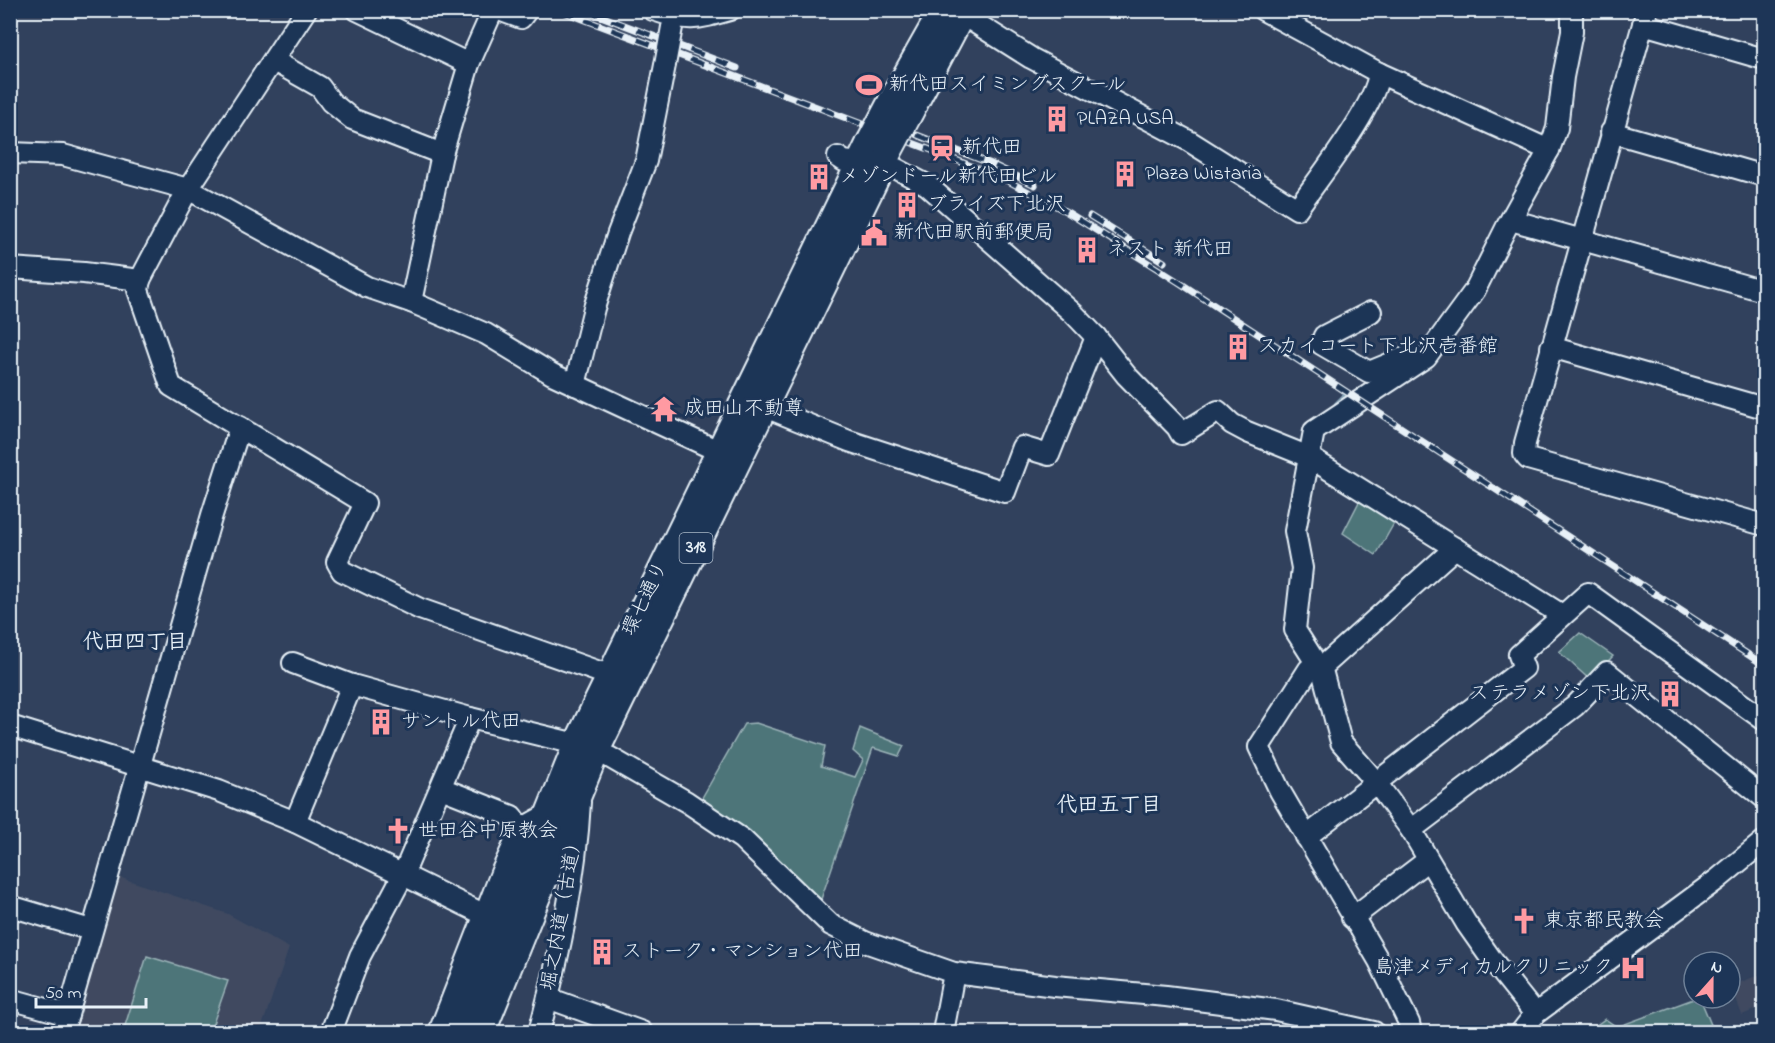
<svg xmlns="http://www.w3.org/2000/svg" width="1775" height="1043" viewBox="0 0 1775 1043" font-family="'Indie Flower','Klee One',sans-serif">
<rect width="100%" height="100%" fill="#31415d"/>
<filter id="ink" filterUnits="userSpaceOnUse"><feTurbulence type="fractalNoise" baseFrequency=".0167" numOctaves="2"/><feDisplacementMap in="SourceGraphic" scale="12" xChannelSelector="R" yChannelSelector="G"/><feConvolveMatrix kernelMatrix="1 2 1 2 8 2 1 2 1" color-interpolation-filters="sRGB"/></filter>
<g filter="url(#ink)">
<g fill="#3f4a61">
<polygon points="113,875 228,914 289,948 260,1032 66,1032"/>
<polygon points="1764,973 1764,1006 1742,1015 1731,986"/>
</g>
<g fill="#4e7579" stroke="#9bb3b8" stroke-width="1.5">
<polygon points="1362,496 1397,518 1376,555 1343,533"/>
<polygon points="1580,633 1613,656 1590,680 1559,652"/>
<polygon points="756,723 825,746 821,766 855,777 863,760 853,751 860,728 904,746 899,756 873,748 818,908 699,803 744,724"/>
<polygon points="147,956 228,981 210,1032 123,1032"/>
<polygon points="1696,998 1700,998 1712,1027 1695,1032 1587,1032 1605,1019 1617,1027"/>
</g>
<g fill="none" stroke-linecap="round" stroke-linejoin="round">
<polyline stroke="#83a1b4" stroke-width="4.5" points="1336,404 1344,396"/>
<g stroke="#e8f1f8" stroke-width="24">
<g id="minor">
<polyline points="357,10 469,64"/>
<polyline points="499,10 521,18 527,10"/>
<path d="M653 10C688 22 695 20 730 10"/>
<polyline points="1263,10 1379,73 1549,150"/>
<polyline points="1647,10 1525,443 1524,454 1528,459 1764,525"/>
<path d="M963 15 1031 58 1189 141 1297 209C1318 179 1376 106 1379 73"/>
<polyline points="1643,24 1764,59"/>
<polyline points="274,61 320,87 331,102 352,119 442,154"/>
<polyline points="1611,132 1764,176"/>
<polyline points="10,153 63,155 188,189 367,287 411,302 486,334 552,374 718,451"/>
<polyline points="838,157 844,161 897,169 927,185 1074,314 1096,337 1126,375 1177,427 1181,434 1218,411 1232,424 1247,432 1309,457 1562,615"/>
<polyline points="1511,220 1764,291"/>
<polyline points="10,268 84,273 140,280 138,290 171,386 365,503 337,562 342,571 420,609 608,675"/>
<polyline points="140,280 188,189 306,10"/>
<polyline points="411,302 442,154 469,64 493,10"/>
<polyline points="1371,312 1324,336 1321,344 1369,372 1408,356"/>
<polyline points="1551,347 1764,408"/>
<polyline points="575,385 594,308 618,233 646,161 665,65"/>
<polyline points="765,407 849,441 1005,492 1022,447 1049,455 1096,337"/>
<polyline points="293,663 352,685 470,718 576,744 609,757 687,802 742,839 831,925 865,942 954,973 1055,986 1166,996 1276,1010 1374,1032"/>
<polyline points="1316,663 1309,669 1259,747 1280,791 1379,961 1409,1023 1411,1032"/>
<polyline points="1320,669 1455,548"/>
<polyline points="10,726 219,791 295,822 485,915"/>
<polyline points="441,788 512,816 521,829"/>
<polyline points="295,822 352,685"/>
<polyline points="1411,830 1575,706 1607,672 1764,798"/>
<polyline points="1306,837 1524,668 1519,655 1588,593 1764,720"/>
<polyline points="10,906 91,930"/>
<polyline points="1352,918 1428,860"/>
<polyline points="548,998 642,1032"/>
<polyline points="10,999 68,1015"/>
<polyline points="1535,1014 1492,960 1466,923 1411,830 1375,781 1341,742 1323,674 1295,630 1302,568 1295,531 1314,431 1426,357 1475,290 1507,226 1549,150 1557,128 1563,77 1572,32 1572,10"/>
<polyline points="63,1032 212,515 240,427"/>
<polyline points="331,1032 360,956 403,875 470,718"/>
<polyline points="439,1032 501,873 521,829 548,814"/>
<path d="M539 1032C559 957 576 880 580 802"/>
<polyline points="943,1032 954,973"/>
<polyline points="1521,1032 1535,1014 1718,879 1764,841"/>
</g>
</g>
<g stroke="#e8f1f8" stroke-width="28">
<g id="major">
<polyline points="890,102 942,10"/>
<polyline points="911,112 965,10"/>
<polyline points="460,1032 576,744 869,142"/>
<polyline points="483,1032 597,751 889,153"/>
</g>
</g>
<use href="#minor" stroke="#1d3557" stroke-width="20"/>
<use href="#major" stroke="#1d3557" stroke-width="24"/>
<g stroke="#e8f1f8" stroke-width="7">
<g id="rail">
<polyline points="559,10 939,153 1008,181 1067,212 1177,281 1764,665"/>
<polyline points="585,10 737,68"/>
<polyline points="917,135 989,163 1035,185"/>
<polyline points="1090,216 1164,262"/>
</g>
</g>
<use href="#rail" stroke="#1d3557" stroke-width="4.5" stroke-dasharray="14" stroke-linecap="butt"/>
<g stroke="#e8f1f8" stroke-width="24" stroke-linecap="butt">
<polyline id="minor-bridge" points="665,65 672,27"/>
</g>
<g stroke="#e8f1f8" stroke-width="28" stroke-linecap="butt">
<g id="major-bridge">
<polyline points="869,142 890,102"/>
<polyline points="889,153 911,112"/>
</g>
</g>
<use href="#minor-bridge" stroke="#1d3557" stroke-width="20"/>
<use href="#major-bridge" stroke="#1d3557" stroke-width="24"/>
</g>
</g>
<defs>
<g id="stadium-bare" transform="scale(2.07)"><path d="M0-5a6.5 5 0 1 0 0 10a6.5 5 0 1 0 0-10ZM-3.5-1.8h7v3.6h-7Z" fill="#ff9aa2" stroke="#1d3557" stroke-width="2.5" paint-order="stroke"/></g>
<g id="building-bare" transform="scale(2.07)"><path d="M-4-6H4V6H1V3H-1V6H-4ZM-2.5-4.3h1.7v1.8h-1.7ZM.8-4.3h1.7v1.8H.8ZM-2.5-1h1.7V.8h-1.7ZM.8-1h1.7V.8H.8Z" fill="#ff9aa2" stroke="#1d3557" stroke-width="2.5" paint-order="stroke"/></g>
<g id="station-bare" transform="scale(2.07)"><path d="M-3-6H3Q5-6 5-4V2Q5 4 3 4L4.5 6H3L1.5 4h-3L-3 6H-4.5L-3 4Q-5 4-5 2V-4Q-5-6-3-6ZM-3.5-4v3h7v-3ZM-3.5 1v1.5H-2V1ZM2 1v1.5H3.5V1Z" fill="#ff9aa2" stroke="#1d3557" stroke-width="2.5" paint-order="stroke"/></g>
<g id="civic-bare" transform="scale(2.07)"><path d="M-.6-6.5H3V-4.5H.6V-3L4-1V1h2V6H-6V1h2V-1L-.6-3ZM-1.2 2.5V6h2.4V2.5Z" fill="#ff9aa2" stroke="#1d3557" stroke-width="2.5" paint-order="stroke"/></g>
<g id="temple-bare" transform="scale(2.07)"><path d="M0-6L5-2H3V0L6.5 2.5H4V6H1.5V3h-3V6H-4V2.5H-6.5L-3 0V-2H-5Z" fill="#ff9aa2" stroke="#1d3557" stroke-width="2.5" paint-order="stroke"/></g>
<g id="church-bare" transform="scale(2.07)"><path d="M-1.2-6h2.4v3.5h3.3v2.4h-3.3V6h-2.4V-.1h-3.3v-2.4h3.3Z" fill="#ff9aa2" stroke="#1d3557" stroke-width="2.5" paint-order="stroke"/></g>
<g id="hospital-bare" transform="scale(2.07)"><path d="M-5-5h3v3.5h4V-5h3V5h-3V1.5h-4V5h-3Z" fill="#ff9aa2" stroke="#1d3557" stroke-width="2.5" paint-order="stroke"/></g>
</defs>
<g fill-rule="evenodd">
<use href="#stadium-bare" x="869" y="85"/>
<use href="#building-bare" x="1057" y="119"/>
<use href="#station-bare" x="942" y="148"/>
<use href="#building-bare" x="1125" y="174"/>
<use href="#building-bare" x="819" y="177"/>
<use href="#building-bare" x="907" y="205"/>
<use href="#civic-bare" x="874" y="233"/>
<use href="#building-bare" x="1087" y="250"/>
<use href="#building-bare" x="1238" y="347"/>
<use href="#temple-bare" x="664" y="409"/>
<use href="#building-bare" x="1670" y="694"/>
<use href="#building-bare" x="381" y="722"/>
<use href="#church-bare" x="398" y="831"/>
<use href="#church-bare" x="1524" y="921"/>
<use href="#building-bare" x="602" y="952"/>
<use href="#hospital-bare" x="1633" y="968"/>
</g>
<g text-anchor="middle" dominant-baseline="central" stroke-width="6" stroke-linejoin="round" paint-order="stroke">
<rect fill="#1d3557" stroke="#abb9c8" stroke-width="1.5" x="679.5" y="533" width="33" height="30" rx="4.5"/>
<g font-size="18" font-weight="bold" fill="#e8f1f8">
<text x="696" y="548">318</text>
</g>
<g font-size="20" fill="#e8f1f8" stroke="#1d3557" text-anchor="start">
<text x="889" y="85">新代田スイミングスクール</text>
<text x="1077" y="119">PLAZA USA</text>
<text x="962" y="148">新代田</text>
<text x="1145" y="174">Plaza Wistaria</text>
<text x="839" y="177">メゾンドール新代田ビル</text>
<text x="927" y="205">ブライズ下北沢</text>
<text x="894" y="233">新代田駅前郵便局</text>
<text x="1107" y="250">ネスト 新代田</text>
<text x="1258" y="347">スカイコート下北沢壱番館</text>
<text x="684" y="409">成田山不動尊</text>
<text x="1650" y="694" text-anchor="end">ステラメゾン下北沢</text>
<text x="401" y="722">サントル代田</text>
<text x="418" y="831">世田谷中原教会</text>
<text x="1544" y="921">東京都民教会</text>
<text x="622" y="952">ストーク・マンション代田</text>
<text x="1613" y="968" text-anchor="end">島津メディカルクリニック</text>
</g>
<g font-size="20" fill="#e8f1f8" stroke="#1d3557">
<text transform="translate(646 599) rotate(-64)">環七通り</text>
<text transform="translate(563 912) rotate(-80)">堀之内道（古道）</text>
</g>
<g font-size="21" font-weight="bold" fill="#e8f1f8" stroke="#1d3557">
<text x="135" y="643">代田四丁目</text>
<text x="1109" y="806">代田五丁目</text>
</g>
</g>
<rect width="1775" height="1043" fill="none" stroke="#1d3557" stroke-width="36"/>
<rect x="18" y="18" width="1739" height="1007" fill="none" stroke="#e8f1f8" stroke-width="2" filter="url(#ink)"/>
<g transform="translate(1712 980) rotate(21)"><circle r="28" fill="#1d3557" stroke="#6e8097" stroke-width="1.5"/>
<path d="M0-4.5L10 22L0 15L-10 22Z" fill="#ff9aa2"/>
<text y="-9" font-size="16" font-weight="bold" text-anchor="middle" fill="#e8f1f8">N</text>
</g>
<path d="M36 998v9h110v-9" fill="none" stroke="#e8f1f8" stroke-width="3"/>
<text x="45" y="998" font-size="18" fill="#e8f1f8" stroke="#1d3557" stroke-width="4.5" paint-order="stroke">50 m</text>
</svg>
